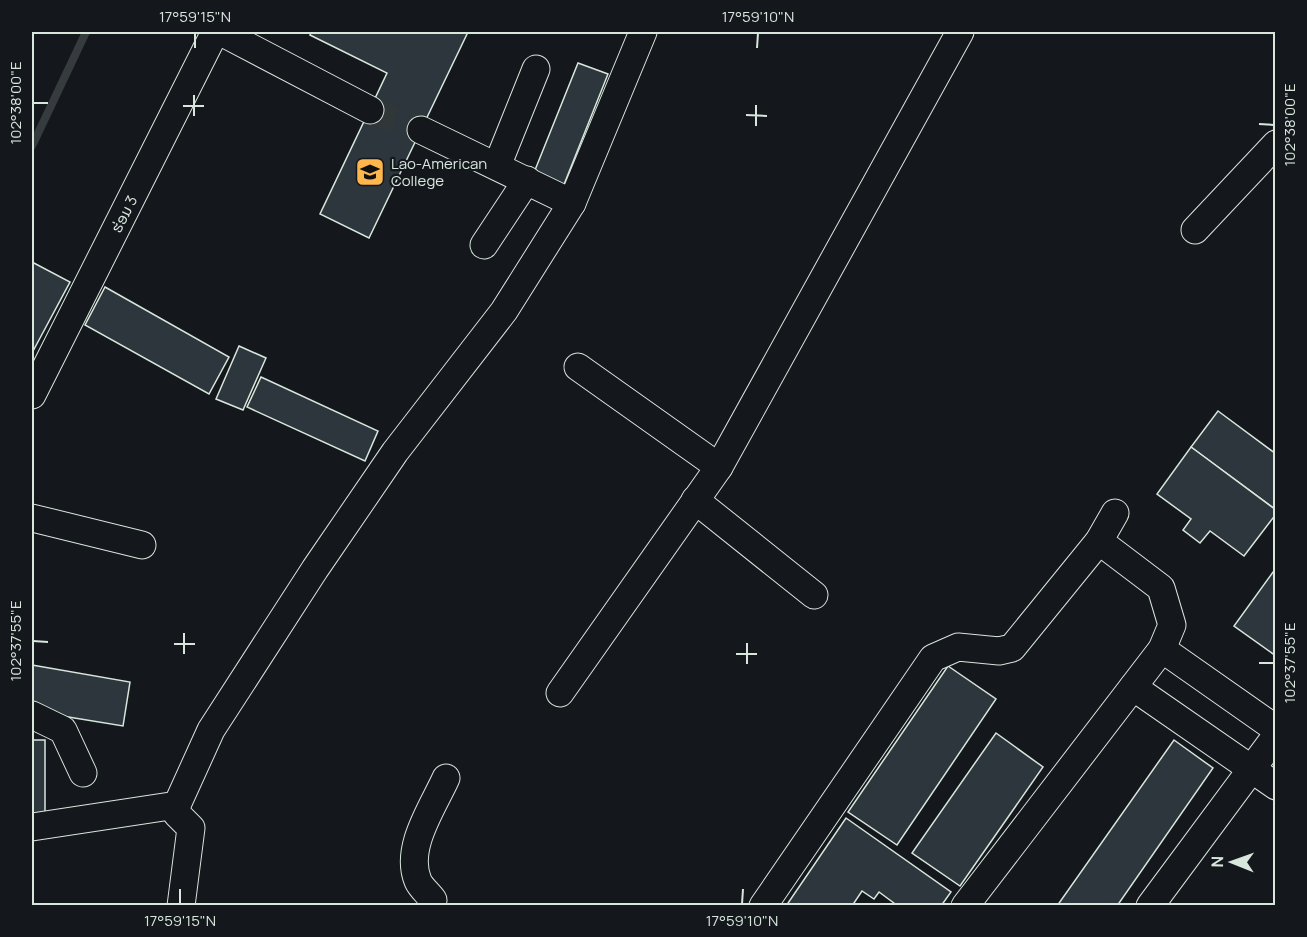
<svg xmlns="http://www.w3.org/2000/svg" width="1307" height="937" viewBox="0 0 1307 937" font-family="Manrope,'Noto Sans Lao',sans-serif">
<rect width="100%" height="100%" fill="#14181c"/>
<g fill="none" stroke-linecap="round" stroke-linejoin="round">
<polyline stroke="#363b3e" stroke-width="8" points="32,146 86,32"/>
</g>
<g fill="#2c363c" stroke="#d8e6dc" stroke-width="1.5">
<polygon points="311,32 468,32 369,238 320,214 387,73 310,35"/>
<polygon points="578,63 608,74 563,187 533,175"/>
<polygon points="32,262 70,282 32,353"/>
<polygon points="105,287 229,357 209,394 85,325"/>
<polygon points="239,346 266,358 243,410 216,399"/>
<polygon points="261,377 378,431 365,461 247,407"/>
<polygon points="1218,411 1276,454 1276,510 1191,447"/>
<polygon points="1191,447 1276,510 1276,514 1244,556 1210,531 1200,543 1183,530 1191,519 1157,494"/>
<polygon points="1276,568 1276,656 1234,626"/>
<polygon points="32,665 130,682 123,726 32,711"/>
<polygon points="948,666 996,699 897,845 848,812"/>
<polygon points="996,733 1043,767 960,886 912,853"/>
<rect x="32" y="740" width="13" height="73"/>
<polygon points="1174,740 1213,768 1117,906 1057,906"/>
<polygon points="846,818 951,892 941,906 898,906 879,892 874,899 862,891 852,906 786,906"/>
</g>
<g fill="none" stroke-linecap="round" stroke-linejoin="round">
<polyline stroke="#313739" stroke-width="27" stroke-dasharray="27 14" stroke-linecap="butt" points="370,110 421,130"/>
<g stroke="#d8e6dc" stroke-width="29">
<g id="minor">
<polyline points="221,32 370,110"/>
<polyline points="421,130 572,203"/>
<polyline points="497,166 536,69"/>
<polyline points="1195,230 1276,144"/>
<polyline points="484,245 527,180"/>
<polyline points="578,367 719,467"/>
<polyline points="32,395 215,32"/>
<polyline points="695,500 814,595"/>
<polyline points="32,518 142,545"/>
<polyline points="1162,649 1276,729"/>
<polyline points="1133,687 1276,786"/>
<polyline points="560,693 719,467 960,32"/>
<polyline points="32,715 63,730 83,773"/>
<polyline points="32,827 177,805"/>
<path d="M433 900C429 894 421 888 418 881 404 848 433 807 446 778"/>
<polyline points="181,906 191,828 177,814 177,805 211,730 315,569 395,452 504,311 572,203 643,32"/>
<polyline points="763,906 933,658 958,647 999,651 1012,648 1099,541 1115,513"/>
<polyline points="965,906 1162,649 1172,625 1161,588 1099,541"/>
<polyline points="1150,906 1276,736"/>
</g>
</g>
<use href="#minor" stroke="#14181c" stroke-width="27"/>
</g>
<path fill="none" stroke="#d8e6dc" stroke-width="2" d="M195 48V33M757 48 758 33M33 103H48M183 106H204M746 115 767 116M194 116V95M1259 124 1274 125M756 126V105M33 641 48 642M174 644H195M184 654V633M736 654H757M1259 663H1274M747 664V643M180 904V889M742 904 743 889"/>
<defs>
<g id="school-square" transform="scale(1.5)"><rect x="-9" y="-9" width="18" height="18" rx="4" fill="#ffb74d" stroke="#14181c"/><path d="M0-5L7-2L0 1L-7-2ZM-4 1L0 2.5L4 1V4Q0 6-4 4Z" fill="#111"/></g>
</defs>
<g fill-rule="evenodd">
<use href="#school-square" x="370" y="172"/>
</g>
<g text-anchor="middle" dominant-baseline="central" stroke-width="4.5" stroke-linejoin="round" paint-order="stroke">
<g font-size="15" fill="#d8e6dc" stroke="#14181c" text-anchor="start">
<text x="391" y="163">Lao-American<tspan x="391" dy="17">College</tspan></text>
</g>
<g font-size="15" fill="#d8e6dc" stroke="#14181c">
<text transform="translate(124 214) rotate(-63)">ຮ່ອມ 3</text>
</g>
</g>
<rect width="1307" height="937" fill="none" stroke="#14181c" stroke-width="66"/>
<g transform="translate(1232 862) rotate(271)" stroke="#14181c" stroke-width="4.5" paint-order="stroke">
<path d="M0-4.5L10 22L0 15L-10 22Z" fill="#d8e6dc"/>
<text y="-9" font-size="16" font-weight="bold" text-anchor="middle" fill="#d8e6dc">N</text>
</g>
<rect x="33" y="33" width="1241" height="871" fill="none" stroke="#d8e6dc" stroke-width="2"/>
<g font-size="15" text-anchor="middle" fill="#d8e6dc">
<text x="195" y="22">17°59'15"N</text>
<text x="758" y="22">17°59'10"N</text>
<text transform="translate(16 103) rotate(-90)" y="5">102°38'00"E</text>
<text transform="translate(1290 125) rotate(-90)" y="5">102°38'00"E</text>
<text transform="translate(16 641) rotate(-90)" y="5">102°37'55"E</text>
<text transform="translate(1290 663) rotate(-90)" y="5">102°37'55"E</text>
<text x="180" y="926">17°59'15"N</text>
<text x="742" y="926">17°59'10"N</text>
</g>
</svg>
